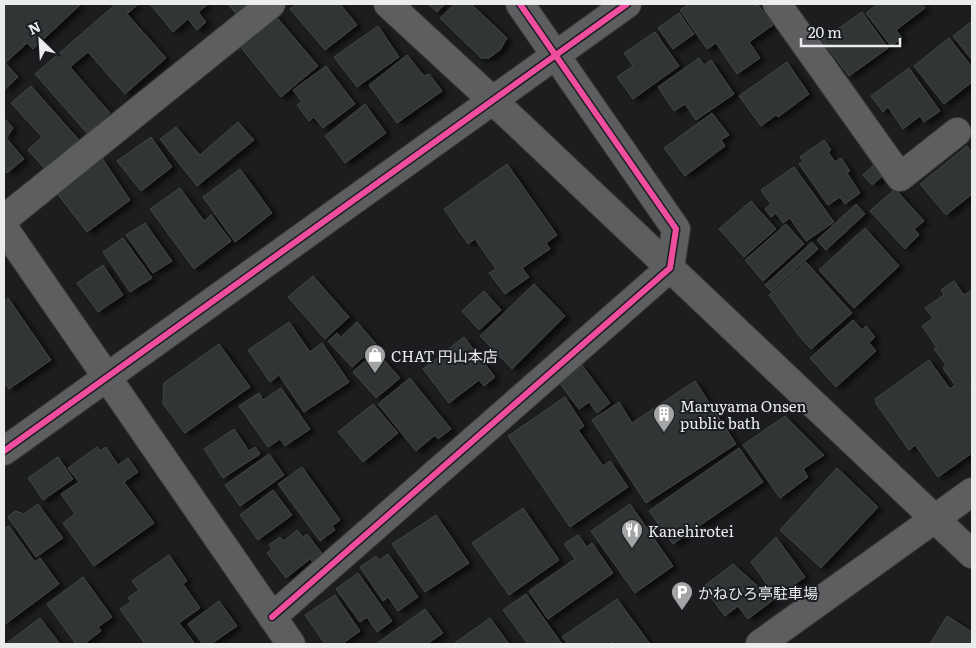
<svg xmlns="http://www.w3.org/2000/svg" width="976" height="648" viewBox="0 0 976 648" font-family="Literata,'Noto Sans JP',serif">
<defs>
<filter id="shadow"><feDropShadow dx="5.5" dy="3" stdDeviation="2.5" flood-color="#0009"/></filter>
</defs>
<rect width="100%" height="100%" fill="#1c1d1f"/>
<g fill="#333435" stroke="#454647" filter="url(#shadow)">
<polygon points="4,4 81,4 33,49 27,43 5,63 18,77 4,90"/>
<polygon points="116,4 138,4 127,14 166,58 125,94 88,52 70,67 110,113 87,133 35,74"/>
<polygon points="150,4 208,4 198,12 206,22 197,30 188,19 173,32"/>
<polygon points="228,4 253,4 238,16"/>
<polygon points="297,4 340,4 357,25 325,50 290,9"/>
<polygon points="428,4 445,4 437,12"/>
<polygon points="455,4 471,4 507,38 500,50 489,58 481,58 440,18"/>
<polygon points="689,4 753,4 755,6 758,5 773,25 749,42 760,58 737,74 716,43 707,49 680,10"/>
<polygon points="878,4 922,4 925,8 896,30 902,38 891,46 866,13"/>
<polygon points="862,12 888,48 849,76 822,40"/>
<polygon points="679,13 694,34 673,49 658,28"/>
<polygon points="274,14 318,66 281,97 239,45"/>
<polygon points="972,21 972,60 953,36"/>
<polygon points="378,26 399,57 357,87 334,57"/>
<polygon points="655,32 679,66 633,99 617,77 633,66 624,53"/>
<polygon points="949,38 972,67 972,82 944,104 914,66"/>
<polygon points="407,55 424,76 429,74 442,91 397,123 369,85"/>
<polygon points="699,58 704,65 711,60 734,94 696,120 685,104 674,111 658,87"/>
<polygon points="787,62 809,94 778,117 776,115 761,126 739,96"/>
<polygon points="326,66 355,104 323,128 314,117 309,121 297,105 302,102 293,90"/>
<polygon points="909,68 940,111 924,122 920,116 903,129 888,107 883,112 871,96"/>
<polygon points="31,86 79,140 46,170 28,150 42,137 11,103"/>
<polygon points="365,104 386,133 345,163 325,136"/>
<polygon points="712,113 729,135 721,140 725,146 685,176 664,148"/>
<polygon points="4,118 13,128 6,138 24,159 7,173 4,170"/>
<polygon points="238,122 254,140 197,186 160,139 176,127 200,155"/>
<polygon points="151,137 172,167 141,191 117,161"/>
<polygon points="824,140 831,150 828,152 835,162 841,158 850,171 847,173 860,193 845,204 840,197 828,205 799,164 803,161 800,157"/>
<polygon points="967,146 972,153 972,194 946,215 920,184"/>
<polygon points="102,158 130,200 87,232 56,192"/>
<polygon points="876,163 885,174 872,185 863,175"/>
<polygon points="507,164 557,235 546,243 550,249 522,268 529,277 505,294 489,273 496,269 475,239 468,244 444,209"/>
<polygon points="794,167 834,222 806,241 790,218 783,223 776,213 771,217 765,209 771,204 761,190"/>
<polygon points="240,169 272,213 235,242 203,197"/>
<polygon points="180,188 204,221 211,215 231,241 194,269 150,209"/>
<polygon points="895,189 924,221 914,229 919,235 905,249 870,211"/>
<polygon points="751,201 776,229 744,257 719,229"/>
<polygon points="856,204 865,214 826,250 817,240"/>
<polygon points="145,223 172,261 153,273 126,235"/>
<polygon points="786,224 804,244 763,281 745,260"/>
<polygon points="865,228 899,266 854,308 819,270"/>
<polygon points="123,238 152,278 130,292 103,252"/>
<polygon points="812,242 818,249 771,291 765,285"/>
<polygon points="806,262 852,313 811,349 800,337 769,295"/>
<polygon points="103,265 123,295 98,312 77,283"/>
<polygon points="313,276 349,317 325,339 288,297"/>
<polygon points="954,281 964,295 972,290 972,381 969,383 972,388 972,453 938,477 915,445 909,450 875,402 877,402 875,399 929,360 950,389 955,385 943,368 946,365 934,349 937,348 922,326 933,318 925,308 944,295 941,290"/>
<polygon points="534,284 565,316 512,369 480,336"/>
<polygon points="484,291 501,310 479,330 462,311"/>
<polygon points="8,298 51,360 9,389 4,382 4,364 5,363 4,361 4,301"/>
<polygon points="853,320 862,330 866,326 875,337 869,343 876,351 836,387 810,358"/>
<polygon points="289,322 310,352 322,343 349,382 304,412 279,375 270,382 248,350"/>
<polygon points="357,322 377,345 352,367 328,341 337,333 341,337"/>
<polygon points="464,337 495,377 484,386 479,380 449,403 423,369"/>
<polygon points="219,344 250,387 185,433 163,404 164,383"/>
<polygon points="376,351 400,378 376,398 353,372"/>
<polygon points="581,364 610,403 597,413 589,402 579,409 558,381"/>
<polygon points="410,378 451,429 438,439 435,435 416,451 378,404"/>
<polygon points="695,381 736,444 646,503 592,420 619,402 632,423"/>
<polygon points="281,388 310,429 285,446 280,439 268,447 239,406 259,393 263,400"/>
<polygon points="565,397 584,426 578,430 603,466 610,461 628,487 570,527 508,436"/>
<polygon points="373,404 398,433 363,462 338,432"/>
<polygon points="785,416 824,455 803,469 808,477 780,498 743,445"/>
<polygon points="234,429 249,451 255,447 260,454 223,478 204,449"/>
<polygon points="97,447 100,451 106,447 118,465 128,458 138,472 124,482 154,523 94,566 63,523 75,514 61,494 79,482 68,468"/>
<polygon points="739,448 763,482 673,544 649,511"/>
<polygon points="269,454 284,475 240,506 225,485"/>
<polygon points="58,457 73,479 43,500 28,478"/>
<polygon points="302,467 340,520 332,526 335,530 320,541 278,484"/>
<polygon points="837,468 878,507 821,568 780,530"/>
<polygon points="273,490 292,515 258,540 240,515"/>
<polygon points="38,504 63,538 36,557 8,517 15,511 24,514"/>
<polygon points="630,504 673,566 635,593 591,531"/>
<polygon points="523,508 559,560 509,595 472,543"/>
<polygon points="436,515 469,563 425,592 392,544"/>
<polygon points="9,526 35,562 40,558 59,584 4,625 4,529"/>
<polygon points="297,530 303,537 307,534 327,560 318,568 310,559 286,578 267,553 272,549 269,545 280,537 284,541"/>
<polygon points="578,535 587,547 592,543 613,573 548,619 529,591 575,559 564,544"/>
<polygon points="776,537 805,577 776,597 751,562"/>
<polygon points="388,554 418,597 398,611 388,597 383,601 360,567 376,556 379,560"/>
<polygon points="169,555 187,581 183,584 200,608 179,623 195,644 145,644 120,609 131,602 128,598 139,590 132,581"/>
<polygon points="733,564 773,600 748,619 738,606 725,616 703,587"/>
<polygon points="358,573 392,621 377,632 367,617 360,622 336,589"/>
<polygon points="83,577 112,617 98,627 101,631 84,644 76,644 47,604"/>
<polygon points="526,594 562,644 528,644 503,610"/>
<polygon points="335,595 360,631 342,644 325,644 305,615"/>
<polygon points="617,599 650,644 618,644 616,641 611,644 568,644 562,637"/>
<polygon points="219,601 237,626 211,644 203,644 188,624"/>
<polygon points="425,609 443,633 427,644 376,644"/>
<polygon points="947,616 972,632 972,644 930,644"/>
<polygon points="40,618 60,644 8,644 7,643"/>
<polygon points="490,618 509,644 456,644 455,643"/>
</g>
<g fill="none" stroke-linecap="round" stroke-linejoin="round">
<g stroke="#37383a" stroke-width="30">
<g id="minor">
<polyline points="388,4 518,124 972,554"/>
<polyline points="777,4 900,177 957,132"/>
<polyline points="4,219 271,4"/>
<polyline points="4,228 291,644"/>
<polyline points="4,451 627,4"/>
<polyline points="272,617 670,268 676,229 520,4"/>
<polyline points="760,644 972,492"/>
</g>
</g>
<use href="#minor" stroke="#5d5e60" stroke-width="28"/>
<g stroke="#1b1d20" stroke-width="9">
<g id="cycleway">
<polyline points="4,451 627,4"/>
<polyline points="272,617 670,268 676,229 520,4"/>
</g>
</g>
<use href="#cycleway" stroke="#ef4d9e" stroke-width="6"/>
</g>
<defs>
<g id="shop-pin" transform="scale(1.125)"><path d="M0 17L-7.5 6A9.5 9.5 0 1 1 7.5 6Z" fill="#a2a4a6" stroke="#1b1d20"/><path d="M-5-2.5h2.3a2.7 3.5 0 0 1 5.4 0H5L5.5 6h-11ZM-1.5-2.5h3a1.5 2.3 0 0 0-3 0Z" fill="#fff"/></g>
<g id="building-pin" transform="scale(1.125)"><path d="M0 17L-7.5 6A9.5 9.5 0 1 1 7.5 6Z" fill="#a2a4a6" stroke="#1b1d20"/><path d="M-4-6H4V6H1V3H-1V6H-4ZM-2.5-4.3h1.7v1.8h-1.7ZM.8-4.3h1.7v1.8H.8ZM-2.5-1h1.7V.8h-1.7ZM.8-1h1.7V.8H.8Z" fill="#fff"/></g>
<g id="restaurant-pin" transform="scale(1.125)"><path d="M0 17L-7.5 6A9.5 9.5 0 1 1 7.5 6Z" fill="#a2a4a6" stroke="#1b1d20"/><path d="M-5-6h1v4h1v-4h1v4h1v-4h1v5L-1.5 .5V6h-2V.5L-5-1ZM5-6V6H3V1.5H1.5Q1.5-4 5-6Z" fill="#fff"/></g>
<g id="parking-pin" transform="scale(1.125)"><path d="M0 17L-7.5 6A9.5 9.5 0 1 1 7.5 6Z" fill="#a2a4a6" stroke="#1b1d20"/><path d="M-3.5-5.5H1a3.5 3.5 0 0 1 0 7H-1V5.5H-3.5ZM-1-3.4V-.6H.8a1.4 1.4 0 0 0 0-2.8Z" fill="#fff"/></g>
</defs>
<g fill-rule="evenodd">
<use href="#shop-pin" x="375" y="355"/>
<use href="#building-pin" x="664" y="414"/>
<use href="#restaurant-pin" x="632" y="530"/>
<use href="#parking-pin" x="682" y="592"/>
</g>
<g text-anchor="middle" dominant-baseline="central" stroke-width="4" stroke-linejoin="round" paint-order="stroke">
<g font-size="15" fill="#eaecee" stroke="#1b1d20" text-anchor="start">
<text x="391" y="355">CHAT 円山本店</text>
<text x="680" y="405">Maruyama Onsen<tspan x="680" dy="17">public bath</tspan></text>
<text x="648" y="530">Kanehirotei</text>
<text x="698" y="592">かねひろ亭駐車場</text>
</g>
</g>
<rect width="976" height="648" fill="none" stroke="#eaecee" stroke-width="10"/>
<g transform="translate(40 40) rotate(335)" stroke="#1b1d20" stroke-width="4" paint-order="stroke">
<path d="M0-4L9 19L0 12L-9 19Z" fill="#eaecee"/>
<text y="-8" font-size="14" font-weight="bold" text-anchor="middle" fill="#eaecee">N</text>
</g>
<path d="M801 38v8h99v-8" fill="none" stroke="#eaecee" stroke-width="2.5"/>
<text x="808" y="38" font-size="15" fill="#eaecee" stroke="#1b1d20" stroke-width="4" paint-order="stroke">20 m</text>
</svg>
